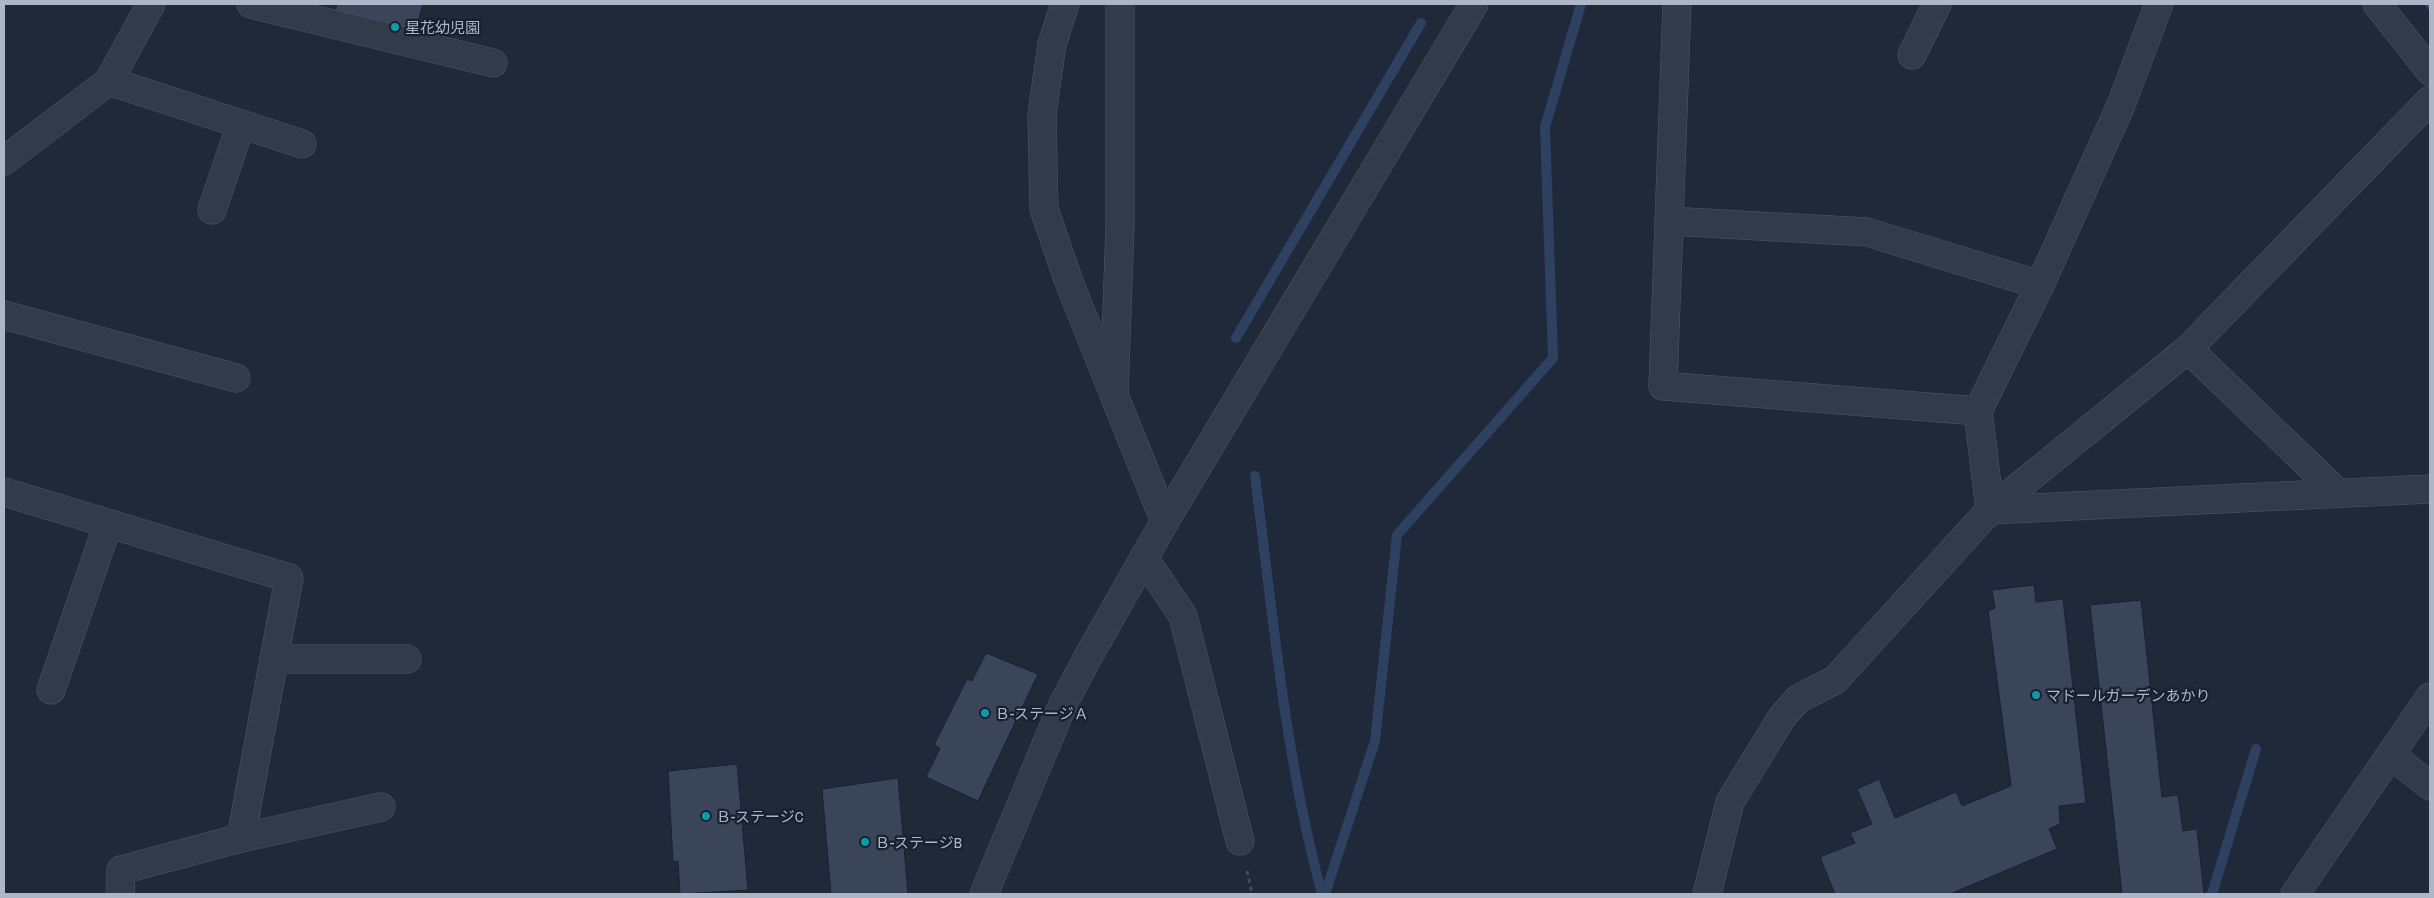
<svg xmlns="http://www.w3.org/2000/svg" width="2434" height="898" viewBox="0 0 2434 898" font-family="'Archivo Narrow','Noto Sans JP',sans-serif">
<rect width="100%" height="100%" fill="#1f293a"/>
<g fill="none" stroke-linecap="round" stroke-linejoin="round">
<g stroke="#2f4161" stroke-width="10">
<polyline points="1236,338 1421,23"/>
<path d="M1255 476C1273 616 1285 758 1322 894"/>
<polyline points="1325,894 1375,741 1397,535 1553,358 1545,127 1581,4"/>
<polyline points="2212,894 2256,749"/>
</g>
</g>
<g fill="#3a455a" stroke="#1a2231">
<polygon points="337,4 423,4 414,36 333,18"/>
<polygon points="2423,4 2430,4 2430,12"/>
<polygon points="2034,585 2036,602 2063,599 2086,803 2059,806 2060,824 2049,829 2057,849 1950,894 1835,894 1820,857 1855,843 1850,833 1872,824 1857,789 1879,779 1895,818 1956,792 1962,806 2011,786 1988,611 1995,608 1992,590"/>
<polygon points="2141,600 2162,797 2178,795 2183,831 2197,829 2204,894 2122,894 2090,605"/>
<polygon points="986,653 1038,674 978,801 926,777 940,748 934,745 967,679 972,681"/>
<polygon points="737,764 748,890 680,894 678,861 673,862 668,771"/>
<polygon points="898,778 908,894 831,894 822,789"/>
</g>
<g fill="none" stroke-linecap="round" stroke-linejoin="round">
<g stroke="#505868" stroke-width="29">
<g id="minor">
<polyline points="251,4 493,63"/>
<polyline points="1065,4 1052,44 1042,114 1044,209 1068,279 1110,385"/>
<polyline points="1120,4 1120,224 1114,395 1165,521"/>
<polyline points="1677,4 1663,386 1978,411"/>
<polyline points="2377,4 2430,71"/>
<polyline points="1912,55 1937,4"/>
<polyline points="109,81 302,144"/>
<polyline points="4,161 109,81 151,4"/>
<polyline points="212,210 241,124"/>
<polyline points="1669,221 1867,232 2040,285"/>
<polyline points="4,315 236,378"/>
<polyline points="2188,349 2338,493"/>
<polyline points="4,492 289,578 241,838 121,870 120,894"/>
<polyline points="1990,510 2188,349 2430,100"/>
<polyline points="1990,510 1978,411 2040,285 2121,105 2159,4"/>
<polyline points="1144,558 1183,616 1240,841"/>
<polyline points="274,659 407,659"/>
<polyline points="51,690 108,524"/>
<polyline points="2391,755 2430,786"/>
<polyline points="241,838 381,807"/>
<polyline points="984,894 1063,704 1088,657 1165,521 1474,4"/>
<polyline points="1707,894 1730,802 1782,717 1798,699 1835,680 1990,510 2430,489"/>
<polyline points="2295,894 2430,697"/>
</g>
</g>
<polyline stroke="#3b5255" stroke-width="3" stroke-dasharray="4 4" stroke-linecap="butt" points="1247,871 1252,894"/>
<use href="#minor" stroke="#323b4a" stroke-width="28"/>
</g>
<g fill="#0f9aa8" stroke="#18202f" stroke-width="2">
<circle cx="395" cy="27" r="5"/>
<circle cx="2036" cy="695" r="5"/>
<circle cx="985" cy="713" r="5"/>
<circle cx="706" cy="816" r="5"/>
<circle cx="865" cy="842" r="5"/>
</g>
<g text-anchor="middle" dominant-baseline="central" stroke-width="4.5" stroke-linejoin="round" paint-order="stroke">
<g font-size="15" fill="#adb5c7" stroke="#18202f" text-anchor="start">
<text x="405" y="27">星花幼児園</text>
<text x="2046" y="695">マドールガーデンあかり</text>
<text x="995" y="713">Ｂ‐ステージＡ</text>
<text x="716" y="816">Ｂ‐ステージC</text>
<text x="875" y="842">Ｂ‐ステージB</text>
</g>
</g>
<rect width="2434" height="898" fill="none" stroke="#adb5c7" stroke-width="10"/>
</svg>
